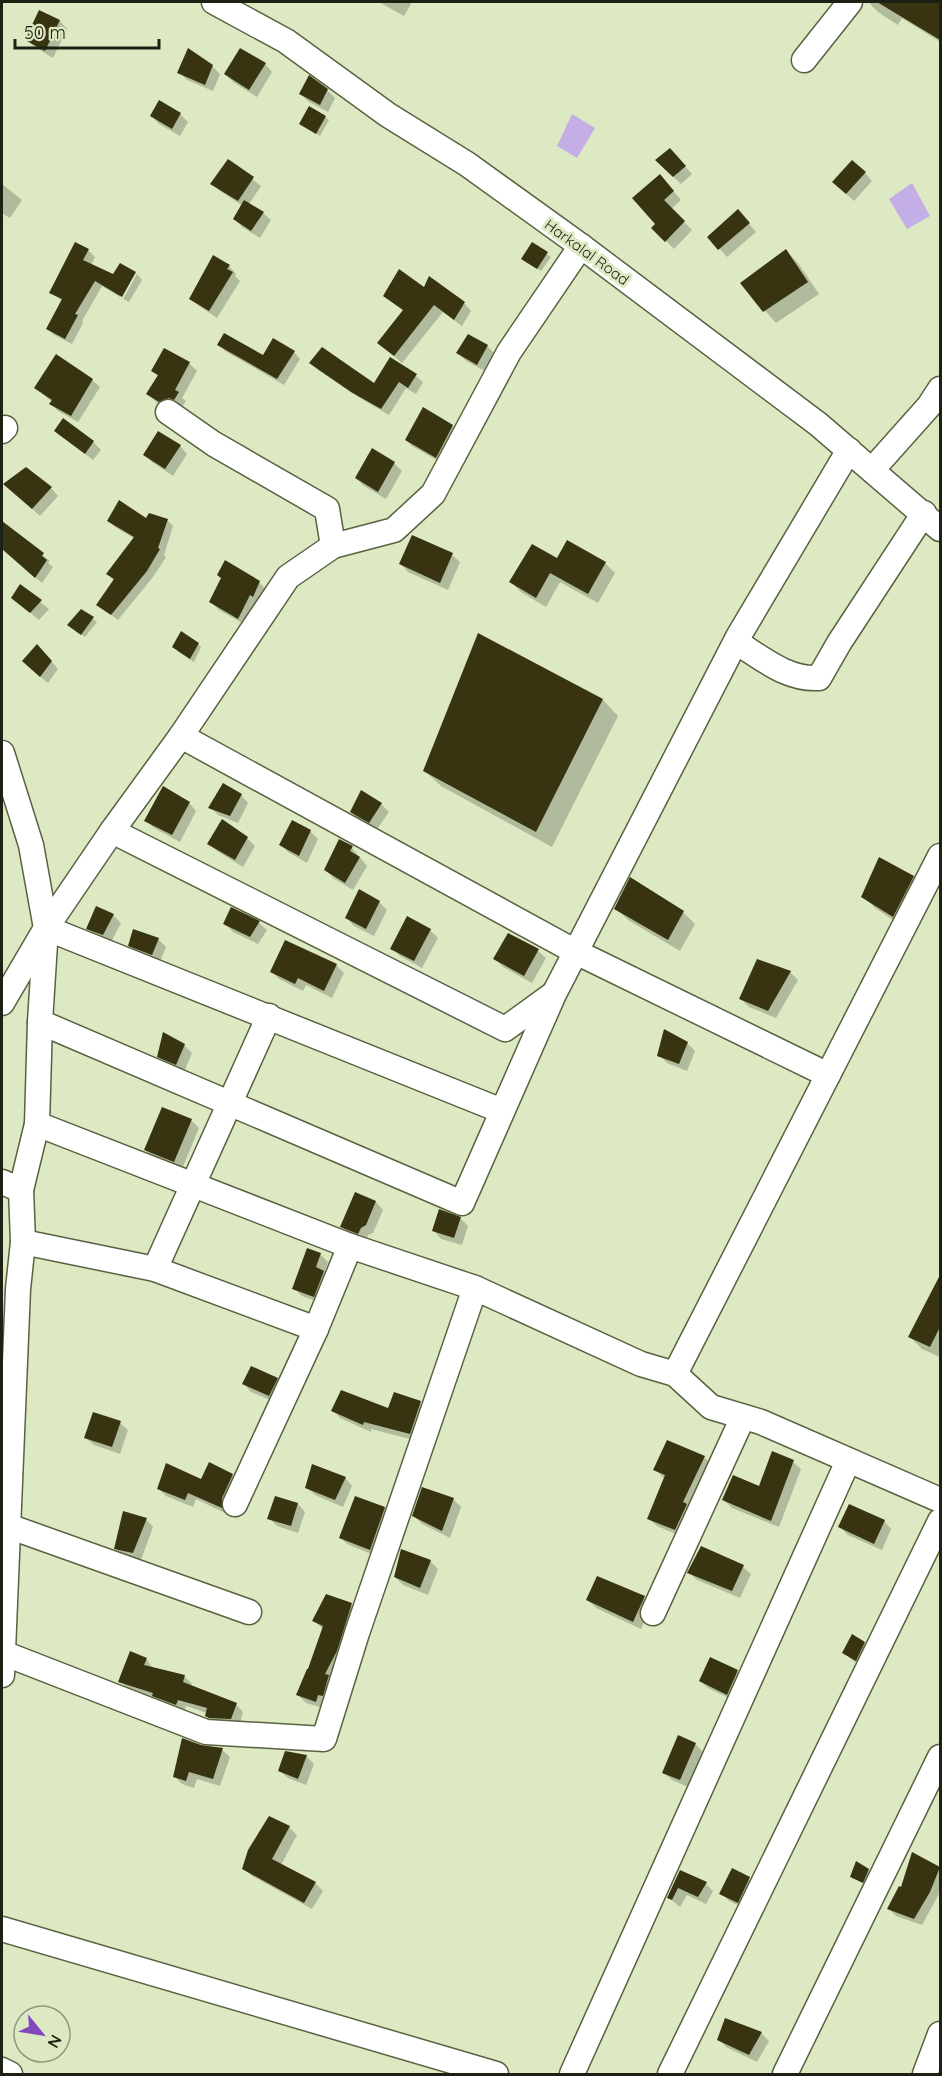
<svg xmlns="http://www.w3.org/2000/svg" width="942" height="2076" viewBox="0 0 942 2076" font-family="Quicksand,sans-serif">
<rect width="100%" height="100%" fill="#dde9c3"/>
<g fill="#c3aee5">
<polygon points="572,114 595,128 577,158 557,146"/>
<polygon points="912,183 930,216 907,229 889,199"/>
</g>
<g fill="#0003">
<polygon points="379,2 412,2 404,16"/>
<polygon points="872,2 912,2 923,9 926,2 929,3 931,2 940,2 940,42 902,18 898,25 878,12 870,4"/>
<polygon points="40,12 60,21 67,29 53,58 35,47 27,40"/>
<polygon points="265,64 272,72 257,97 233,82 225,74"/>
<polygon points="212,66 220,74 213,91 187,80 179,72"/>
<polygon points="327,90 335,98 328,112 309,102 301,94"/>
<polygon points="159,102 180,114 188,122 180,136 159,124 152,116"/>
<polygon points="325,117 329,120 320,136 301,124"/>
<polygon points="677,158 692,174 681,184 657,161"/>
<polygon points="229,161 261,186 249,204 263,213 271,220 260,238 242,227 234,219 243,206 220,191 212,184"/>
<polygon points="865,173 872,181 854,201 842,190"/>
<polygon points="2,184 22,200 10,218 2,213"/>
<polygon points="667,184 681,200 671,209 692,230 674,249 653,228 657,224"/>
<polygon points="745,219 756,232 727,257 709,237"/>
<polygon points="533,244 551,257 541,271 527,262"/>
<polygon points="88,250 95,257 91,265 114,276 134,273 120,297 102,286 82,321 83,323 72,344 54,335 48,329 62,301 51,292"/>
<polygon points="786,251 798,263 819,294 776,323 742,284"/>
<polygon points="229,266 236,274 235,276 240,281 217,318 199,306 191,299"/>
<polygon points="137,274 142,280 129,302 123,299"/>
<polygon points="424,289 464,303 471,311 462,326 443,312 402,363 387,350 404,311 385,296"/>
<polygon points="219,344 264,357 294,352 300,359 284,385 225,351"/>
<polygon points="487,346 495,354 485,371 466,361 458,353"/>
<polygon points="165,350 189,363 197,371 182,398 186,401 182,407 177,405 167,409 156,402 148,394 159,377 153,371"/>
<polygon points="390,359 416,376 423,382 416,394 406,388 389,415 360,398 318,370 312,363 375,385"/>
<polygon points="92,380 100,387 78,422 58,411 51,404 52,402 36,388"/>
<polygon points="452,426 458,432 442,463 412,446 406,440"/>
<polygon points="56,431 93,442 101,450 93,460"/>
<polygon points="180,446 187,454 173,476 152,462 145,455"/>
<polygon points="394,463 402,471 386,499 364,486 356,478"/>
<polygon points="51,488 58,496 40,516 13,491"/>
<polygon points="167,520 173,526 164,555 166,557 153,577 118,620 98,605 114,581 108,574 135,539 115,527 108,521"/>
<polygon points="2,523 50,561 48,563 53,567 42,583 2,548"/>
<polygon points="413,537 452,555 460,562 448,590 408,572 401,564"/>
<polygon points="558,560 605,563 615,573 598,603 560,582 546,607 521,592 511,582"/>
<polygon points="259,582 266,590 246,625 219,610 211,602"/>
<polygon points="20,586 49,609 39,620 21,605"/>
<polygon points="81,611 97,622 85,637 73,628"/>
<polygon points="479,635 603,700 618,716 552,847 441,786 425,771"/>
<polygon points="198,644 201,647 194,662 177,651"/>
<polygon points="45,654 58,669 48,683 31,669"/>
<polygon points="241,795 248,803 238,823 218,815 210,807"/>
<polygon points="189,803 196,811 180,842 154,828 146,821"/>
<polygon points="381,804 389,812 377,829 359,820 352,812"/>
<polygon points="222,822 247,838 255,846 243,867 217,851 209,844"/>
<polygon points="310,831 318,839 307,863 288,852 280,844"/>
<polygon points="340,841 352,848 367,866 353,890 333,878 326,870"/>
<polygon points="913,877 925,889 905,928 875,908 863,896"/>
<polygon points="379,902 387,910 374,936 354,926 347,918"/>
<polygon points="616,908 683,912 695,924 680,951 628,920"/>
<polygon points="113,915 121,923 111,942 95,936 87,928"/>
<polygon points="408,918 430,930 438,938 422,968 400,956 392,948"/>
<polygon points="259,923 267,930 258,944 233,932 225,924"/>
<polygon points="158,939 166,947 160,962 137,953 130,945"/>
<polygon points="538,951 546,958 532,983 503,967 495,959"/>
<polygon points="336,965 344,973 332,998 306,985 303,991 279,979 271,971"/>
<polygon points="790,972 798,980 776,1018 749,1007 741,999"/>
<polygon points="687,1043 695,1051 687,1071 667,1063 659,1055"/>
<polygon points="184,1045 192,1053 184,1072 166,1064 158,1056"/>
<polygon points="191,1120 199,1128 182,1169 153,1158 146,1150"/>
<polygon points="356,1194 376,1202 383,1210 373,1233 368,1235 366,1240 349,1234 342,1226"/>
<polygon points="460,1218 468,1226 462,1245 441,1239 434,1231"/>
<polygon points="320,1254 328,1262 324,1273 331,1280 322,1303 302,1296 294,1288"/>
<polygon points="940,1278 940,1357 922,1349 910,1337"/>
<polygon points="277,1379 285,1387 277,1403 251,1392 244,1384"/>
<polygon points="420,1403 428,1411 418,1441 371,1429 371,1432 340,1418 333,1410 389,1410"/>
<polygon points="120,1423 128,1430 120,1454 94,1445 86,1438"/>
<polygon points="668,1442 704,1457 712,1465 683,1537 657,1526 649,1519 665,1479 655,1470"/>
<polygon points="793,1462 801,1469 779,1527 732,1508 724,1500 760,1488"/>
<polygon points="232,1475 240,1483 229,1506 229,1515 196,1499 193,1507 166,1496 158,1488"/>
<polygon points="345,1478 352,1486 343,1507 315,1495 307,1488"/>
<polygon points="453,1499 461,1507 450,1538 422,1524 414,1516"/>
<polygon points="298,1504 305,1512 298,1533 277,1526 269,1518"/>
<polygon points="384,1508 391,1514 376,1556 347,1544 340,1537"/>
<polygon points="146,1519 153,1527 141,1560 123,1556 115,1548"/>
<polygon points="884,1521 891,1529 882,1550 848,1535 840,1527"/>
<polygon points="430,1561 438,1569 428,1595 403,1585 395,1577"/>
<polygon points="743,1567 751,1574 740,1598 697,1580 689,1572"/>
<polygon points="644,1598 652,1605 641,1629 596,1608 588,1600"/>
<polygon points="351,1605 359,1612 323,1708 306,1703 298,1695 323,1629 314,1621"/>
<polygon points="864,1643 872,1651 864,1668 852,1660 844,1652"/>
<polygon points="146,1659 153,1668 184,1676 192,1684 191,1686 236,1704 243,1712 239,1726 214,1723 206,1716 207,1713 186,1706 184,1712 161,1703 157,1699 128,1689 120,1681"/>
<polygon points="737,1672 745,1679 735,1701 708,1688 700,1681"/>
<polygon points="695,1744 703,1752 688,1787 672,1780 664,1773"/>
<polygon points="201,1747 222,1750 230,1757 220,1786 197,1779 194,1788 182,1784 174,1776"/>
<polygon points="306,1756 314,1764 306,1785 288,1778 280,1771"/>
<polygon points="269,1818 289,1827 297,1835 281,1865 315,1883 323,1891 312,1909 252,1876 244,1868"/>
<polygon points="913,1854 940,1869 940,1892 922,1925 896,1916 888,1908 902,1889"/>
<polygon points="733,1870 749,1879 757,1886 746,1909 729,1901 721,1893"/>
<polygon points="868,1870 872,1874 866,1885 851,1876"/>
<polygon points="680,1872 706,1884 713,1891 706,1904 687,1895 680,1907 669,1898"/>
<polygon points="761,2033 769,2041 757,2062 726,2047 719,2039"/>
</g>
<g fill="#383412">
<polygon points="877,2 940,2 940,40"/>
<polygon points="39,10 60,20 45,51 25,40"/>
<polygon points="188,48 213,65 205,85 177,73"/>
<polygon points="240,48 266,63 249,90 224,74"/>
<polygon points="309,75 328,89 320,105 299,94"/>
<polygon points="159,100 181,113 172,129 150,116"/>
<polygon points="309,106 326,116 316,134 299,124"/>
<polygon points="670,148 686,166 673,177 655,160"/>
<polygon points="228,159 254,177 238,201 210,184"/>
<polygon points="852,160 866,172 846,194 832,182"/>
<polygon points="660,174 674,191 664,200 685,221 665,242 651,228 655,224 632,198"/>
<polygon points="244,200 264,212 251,231 233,219"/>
<polygon points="738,209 750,223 718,250 707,237"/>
<polygon points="75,242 89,249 83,260 113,274 120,263 136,272 122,297 95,281 75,314 78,315 65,339 46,329 62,299 49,293"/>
<polygon points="532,242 548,252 537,269 521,259"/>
<polygon points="786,249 808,282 763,312 740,283"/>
<polygon points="213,255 230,265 227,269 233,272 209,311 189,299"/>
<polygon points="399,269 424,287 429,276 465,302 454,320 434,305 394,356 377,343 403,310 383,296"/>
<polygon points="224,333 263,355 273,338 295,351 277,379 217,345"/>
<polygon points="468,334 488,345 477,365 456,353"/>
<polygon points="322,347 374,383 390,357 417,374 408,388 399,382 381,409 351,392 309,363"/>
<polygon points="164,348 190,362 175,390 179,392 174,400 169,398 159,402 146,394 158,375 151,371"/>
<polygon points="56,354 93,379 71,416 49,404 52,400 34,388"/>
<polygon points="423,407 453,425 436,458 405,440"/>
<polygon points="63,418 94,441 85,454 54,431"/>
<polygon points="158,431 181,445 165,469 143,455"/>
<polygon points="372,448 395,462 378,492 355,478"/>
<polygon points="26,467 52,487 32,509 3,484"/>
<polygon points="119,500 146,518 149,513 168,519 158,548 160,549 147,571 111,615 96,605 114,579 106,574 134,537 107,521"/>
<polygon points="2,521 44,553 42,556 47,560 35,578 2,549"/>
<polygon points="412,535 453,553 440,583 399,564"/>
<polygon points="567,540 606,562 588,594 550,573 536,598 509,582 532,544 557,558"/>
<polygon points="225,560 260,581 253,597 250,595 238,619 209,602 221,578 217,575"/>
<polygon points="20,584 42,600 30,613 11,598"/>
<polygon points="81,609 94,617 81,635 67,625"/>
<polygon points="181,631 199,643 190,659 172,647"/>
<polygon points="478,633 603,699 536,832 423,771"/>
<polygon points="37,644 52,661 40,677 22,661"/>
<polygon points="223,783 242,794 230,816 208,808"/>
<polygon points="163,786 190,802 172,835 144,821"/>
<polygon points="361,790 382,803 369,823 350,812"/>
<polygon points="222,819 248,837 235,860 207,844"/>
<polygon points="292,820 311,830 299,856 279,845"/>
<polygon points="339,839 353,846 350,851 360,857 345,883 324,870"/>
<polygon points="879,857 914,876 893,917 861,897"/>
<polygon points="630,877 684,911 668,940 614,909"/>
<polygon points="359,889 380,901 366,929 345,918"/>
<polygon points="96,906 114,914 103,935 86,929"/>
<polygon points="231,907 260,921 250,937 223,924"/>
<polygon points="407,916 431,929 414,961 390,949"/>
<polygon points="133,929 159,938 152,955 128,946"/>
<polygon points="508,933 539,949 524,976 493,959"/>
<polygon points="285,940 337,964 324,991 298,978 295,984 270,972"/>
<polygon points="757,959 791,971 768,1011 739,999"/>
<polygon points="664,1029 688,1042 679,1064 657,1056"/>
<polygon points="163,1032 185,1044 176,1065 157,1057"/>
<polygon points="162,1107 192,1119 174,1162 144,1150"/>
<polygon points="355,1192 376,1201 366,1225 361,1228 358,1234 340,1227"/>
<polygon points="439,1209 461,1217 454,1238 432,1231"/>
<polygon points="307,1248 321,1253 316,1267 324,1271 314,1297 292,1289"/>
<polygon points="940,1275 940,1327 930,1347 908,1337"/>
<polygon points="251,1366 278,1378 269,1396 242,1384"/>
<polygon points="341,1390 388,1408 394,1392 421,1401 410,1434 364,1422 363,1425 331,1411"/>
<polygon points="93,1412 121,1421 112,1447 84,1438"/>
<polygon points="667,1440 705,1456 683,1502 687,1504 675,1530 647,1519 665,1475 653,1470"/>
<polygon points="772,1451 794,1460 771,1521 722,1500 733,1475 759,1486"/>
<polygon points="209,1462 233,1474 222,1498 222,1508 188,1493 185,1500 157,1489 166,1463 201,1479"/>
<polygon points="312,1464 346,1477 335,1500 305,1488"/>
<polygon points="422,1487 454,1498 442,1531 412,1516"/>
<polygon points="275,1496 298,1503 291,1526 267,1519"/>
<polygon points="355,1496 385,1507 370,1550 339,1538"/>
<polygon points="849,1504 885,1520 874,1544 838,1527"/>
<polygon points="123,1511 147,1518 133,1553 114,1549"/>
<polygon points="701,1546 744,1565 732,1591 687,1573"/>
<polygon points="401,1549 431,1560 420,1588 394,1577"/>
<polygon points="597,1576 645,1596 633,1622 586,1600"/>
<polygon points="326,1594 352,1603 337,1651 325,1674 329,1675 323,1696 318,1695 316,1702 296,1695 307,1669 308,1669 323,1626 312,1621"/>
<polygon points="852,1634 865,1642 856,1661 842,1653"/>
<polygon points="130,1651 147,1658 144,1665 185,1675 183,1682 237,1703 231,1719 209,1718 205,1716 207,1708 178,1700 176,1705 152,1696 153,1693 118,1682"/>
<polygon points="710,1657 738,1670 727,1695 699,1681"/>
<polygon points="678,1735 696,1743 680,1780 662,1773"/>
<polygon points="182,1738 201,1745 223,1748 213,1779 189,1772 186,1781 173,1777"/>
<polygon points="285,1751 307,1755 298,1779 278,1771"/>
<polygon points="269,1816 290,1826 272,1859 316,1882 304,1903 242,1869 248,1850"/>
<polygon points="912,1852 940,1867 930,1892 914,1919 887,1909 899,1886 901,1887"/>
<polygon points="856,1861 869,1869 863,1883 850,1877"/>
<polygon points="732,1868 750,1877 738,1903 719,1894"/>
<polygon points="680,1870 707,1882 698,1897 678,1888 672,1900 667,1898"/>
<polygon points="725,2018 762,2032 749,2055 717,2040"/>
</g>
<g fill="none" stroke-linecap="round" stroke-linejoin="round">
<g stroke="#586241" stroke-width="27">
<g id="minor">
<polyline points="214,2 286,41 388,115 467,164 581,246 818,424 940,529"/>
<polyline points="804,60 850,2"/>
<polyline points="168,412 214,444 327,509 333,546"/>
<polyline points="2,431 5,428"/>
<polyline points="872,470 929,406 940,389"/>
<path d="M736 642C762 658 787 680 819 678L839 643 924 513"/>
<polyline points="181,736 576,952 828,1075"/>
<polyline points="2,753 31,845 46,928 40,1022 37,1124 21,1190 23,1242 18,1289 2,1675"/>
<polyline points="112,831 505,1029 552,995"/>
<polyline points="46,928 502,1111"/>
<polyline points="2,1003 46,928 112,831 181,736 288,577 333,546 394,530 433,494 509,352 581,246"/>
<polyline points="40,1022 462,1203 554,994 738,637 849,450"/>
<polyline points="37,1124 350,1246 475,1288 641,1364 675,1374 711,1407 761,1422 940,1500"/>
<polyline points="2,1182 21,1190"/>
<polyline points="23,1242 155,1269 316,1329"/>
<polyline points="155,1269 269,1016"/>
<polyline points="675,1374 940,856"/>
<polyline points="235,1504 316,1329 350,1246"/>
<polyline points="8,1526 249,1612"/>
<polyline points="653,1613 743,1417"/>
<polyline points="3,1653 206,1732 324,1739 357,1633 475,1288"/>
<polyline points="2,1929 496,2074"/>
<polyline points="2,2070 10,2074"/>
<polyline points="572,2074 848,1461"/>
<polyline points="670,2074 940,1521"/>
<polyline points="785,2074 940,1757"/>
<polyline points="925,2074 940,2034"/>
</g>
</g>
<use href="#minor" stroke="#fff" stroke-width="24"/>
</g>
<g text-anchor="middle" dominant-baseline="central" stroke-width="6" stroke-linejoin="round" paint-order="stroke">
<g font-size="15" fill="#1d2113" stroke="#dde9c3">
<text transform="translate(587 252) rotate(36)">Harkalal Road</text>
</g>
</g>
<rect width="942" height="2076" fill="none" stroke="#1d2113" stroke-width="6"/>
<g transform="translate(42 2034) rotate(120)"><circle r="28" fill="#dde9c3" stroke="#90997d" stroke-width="1.5"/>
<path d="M0-4.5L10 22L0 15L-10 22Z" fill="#8149c0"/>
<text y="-9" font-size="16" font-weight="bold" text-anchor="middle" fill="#1d2113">N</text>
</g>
<path d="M15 39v9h144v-9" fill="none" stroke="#1d2113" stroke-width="3"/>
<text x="24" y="39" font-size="18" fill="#1d2113" stroke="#dde9c3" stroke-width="4.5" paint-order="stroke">50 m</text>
</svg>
